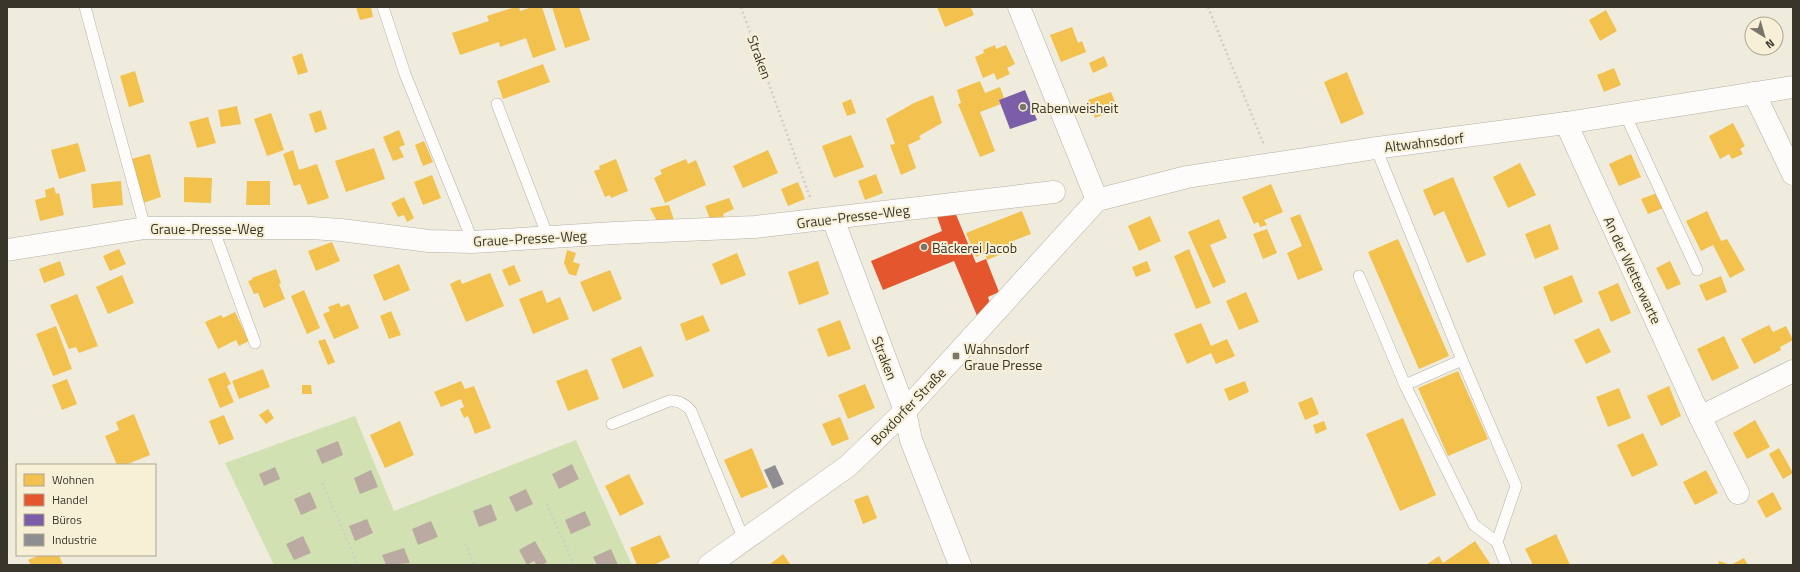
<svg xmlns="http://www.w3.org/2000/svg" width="1800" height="572" viewBox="0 0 1800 572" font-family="'Titillium Web',sans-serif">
<rect width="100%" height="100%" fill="#efecde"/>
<polygon fill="#d2e1b1" points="355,416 394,511 576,440 632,565 274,565 225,463"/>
<g fill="#f2c14e">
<polygon points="356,7 371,7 373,17 360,20"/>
<polygon points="515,7 519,7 520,11 532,7 542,7 556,50 533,58 526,38 500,47 499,42 460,55 452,33 489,21 487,16"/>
<polygon points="552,7 579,7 590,40 565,48"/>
<polygon points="937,7 974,7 971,8 974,15 945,27"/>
<polygon points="1606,10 1617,31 1600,41 1589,20"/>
<polygon points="1072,27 1078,43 1082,41 1086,52 1061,62 1050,35"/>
<polygon points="995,45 996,49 1006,45 1015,64 1007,68 1010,74 997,80 994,73 983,78 975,57 984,53 983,50"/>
<polygon points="302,53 308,72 298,75 292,57"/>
<polygon points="1104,56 1108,66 1093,73 1089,63"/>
<polygon points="543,64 550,82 503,99 497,81"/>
<polygon points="1614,68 1621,85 1604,92 1597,75"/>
<polygon points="135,71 144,102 129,107 120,76"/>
<polygon points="1347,72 1364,114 1341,124 1324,82"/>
<polygon points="980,81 985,93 1000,87 1004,98 999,100 1001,104 980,112 995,151 980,157 958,104 961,103 957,90"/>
<polygon points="1111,92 1118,109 1095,118 1088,100"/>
<polygon points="933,95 942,123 919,136 921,139 908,145 916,168 901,175 890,145 895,144 886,119 912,104"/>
<polygon points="851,99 856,113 847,116 842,103"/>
<polygon points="237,106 241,124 221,127 218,110"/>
<polygon points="321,110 327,129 315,133 309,114"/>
<polygon points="271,113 284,150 267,156 254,119"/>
<polygon points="208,117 216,143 197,148 189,122"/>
<polygon points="1733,123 1745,146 1740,149 1743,154 1732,159 1729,154 1720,159 1709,136"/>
<polygon points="399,130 405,145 399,147 404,157 393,161 383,137"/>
<polygon points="851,135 864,167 834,178 822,146"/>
<polygon points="424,141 433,162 423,166 415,145"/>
<polygon points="78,143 86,171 59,179 51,150"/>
<polygon points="374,148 385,179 346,192 335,161"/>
<polygon points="293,150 299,170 317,164 329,198 308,205 300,184 294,186 283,154"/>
<polygon points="768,150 778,173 743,188 733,166"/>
<polygon points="150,154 161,197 143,203 131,159"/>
<polygon points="1631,154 1641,177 1619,186 1609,164"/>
<polygon points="616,159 628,191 611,198 610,195 605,197 594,171 600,169 599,166"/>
<polygon points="686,159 688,164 696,160 706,185 665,203 654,178 662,174 660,170"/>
<polygon points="1520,163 1536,195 1508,208 1493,177"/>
<polygon points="876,174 883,193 865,200 858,181"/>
<polygon points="432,175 441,198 423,205 414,182"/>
<polygon points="184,177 212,178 211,203 184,202"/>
<polygon points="1453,177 1486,255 1467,263 1444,211 1434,216 1423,190"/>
<polygon points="121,181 123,205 93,208 91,184"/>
<polygon points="247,181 270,181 270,205 246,205"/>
<polygon points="798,182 805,199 788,206 781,189"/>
<polygon points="1271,184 1283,212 1264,220 1267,225 1260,227 1258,222 1254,224 1242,197"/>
<polygon points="54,187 56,194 59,193 64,215 40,221 35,200 46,197 45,190"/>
<polygon points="1657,193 1663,208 1648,214 1641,199"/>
<polygon points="404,197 414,218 407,222 404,215 398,217 391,203"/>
<polygon points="729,198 734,209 723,214 724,217 710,219 705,206"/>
<polygon points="669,205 674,220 657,221 650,208"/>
<polygon points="1022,211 1031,234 1013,241 1016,248 987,260 985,253 976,257 966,233"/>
<polygon points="1707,211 1721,241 1727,239 1745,270 1730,278 1713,245 1701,251 1686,221"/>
<polygon points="1300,214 1323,270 1298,280 1287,253 1302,246 1290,218"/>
<polygon points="1150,216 1161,241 1139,251 1128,226"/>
<polygon points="1219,219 1227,238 1210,245 1226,282 1213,288 1188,232"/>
<polygon points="1550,224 1559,249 1535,259 1525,234"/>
<polygon points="1267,229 1277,253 1263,259 1253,234"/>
<polygon points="1398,239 1449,356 1419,369 1368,252"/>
<polygon points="332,242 340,261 316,271 308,251"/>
<polygon points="119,249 126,264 110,271 103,256"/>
<polygon points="1189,249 1211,303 1196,309 1174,256"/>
<polygon points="567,250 576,253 573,262 580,264 576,276 569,274 564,263"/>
<polygon points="737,253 746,275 721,285 712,264"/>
<polygon points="60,261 65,275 44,283 39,269"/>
<polygon points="818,261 829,294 799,305 788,272"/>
<polygon points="1147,261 1151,271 1136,277 1132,267"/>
<polygon points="1670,261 1681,284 1667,290 1656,268"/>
<polygon points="399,264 410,290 384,301 373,275"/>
<polygon points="514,265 521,281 509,286 502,270"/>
<polygon points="276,269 281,283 279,284 285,299 264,308 258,293 254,294 248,281 252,280 252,278"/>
<polygon points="610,270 622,299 593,312 580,282"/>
<polygon points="490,273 504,306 466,322 450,284 460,279 462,284"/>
<polygon points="122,275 134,303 108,314 96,287"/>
<polygon points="1572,275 1583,302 1554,315 1543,287"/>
<polygon points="1721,276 1727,292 1706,301 1699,285"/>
<polygon points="1618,283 1631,313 1611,322 1598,292"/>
<polygon points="304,290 320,328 307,334 291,296"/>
<polygon points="542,290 547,303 560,297 569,319 533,334 519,299"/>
<polygon points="1246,292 1259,322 1239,330 1226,301"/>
<polygon points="77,294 98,346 79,353 76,347 69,349 50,305"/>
<polygon points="339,303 341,307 349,304 359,328 334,339 323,314 330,311 328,307"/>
<polygon points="391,311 401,335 389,339 380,316"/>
<polygon points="235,312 249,341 239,346 236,340 218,349 205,322 221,315 223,318"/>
<polygon points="703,315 710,331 686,341 680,324"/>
<polygon points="840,320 851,349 828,357 817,329"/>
<polygon points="1201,323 1211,346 1227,339 1235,356 1216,364 1211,353 1187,364 1174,334"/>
<polygon points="1769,325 1773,332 1786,326 1793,340 1780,347 1781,350 1754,364 1741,339"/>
<polygon points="56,326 72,369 53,376 36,334"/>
<polygon points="1599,328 1611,352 1586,364 1574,340"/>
<polygon points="1724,336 1739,368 1712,381 1697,349"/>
<polygon points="325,339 335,362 328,365 318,341"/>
<polygon points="641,346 654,376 623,389 611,359"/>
<polygon points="263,369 270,387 239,399 232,381"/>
<polygon points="587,369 599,399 568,411 556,381"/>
<polygon points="1458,371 1488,439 1448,456 1418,388"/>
<polygon points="225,372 231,384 227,386 234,402 220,408 208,379"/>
<polygon points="67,379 77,404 62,410 52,385"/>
<polygon points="461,381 465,389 474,386 491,428 475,434 468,416 464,418 460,409 464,407 461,399 441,407 434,392"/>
<polygon points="1245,381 1249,392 1229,401 1224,389"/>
<polygon points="865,384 875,408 848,419 838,395"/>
<polygon points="302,385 311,385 312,394 302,394"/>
<polygon points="1669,386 1681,416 1661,426 1647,396"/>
<polygon points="1619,388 1631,418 1608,427 1596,397"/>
<polygon points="1312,397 1319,414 1305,420 1298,403"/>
<polygon points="268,409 274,418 266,424 259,415"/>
<polygon points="134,414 150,455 125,465 117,465 105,436 119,430 116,422"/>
<polygon points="224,415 234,439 219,445 209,421"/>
<polygon points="840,417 849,439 832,446 822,424"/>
<polygon points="1403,418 1436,495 1400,511 1366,434"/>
<polygon points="1755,420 1770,447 1747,459 1733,433"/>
<polygon points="400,421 414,455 385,468 370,435"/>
<polygon points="1324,421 1327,429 1316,434 1313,425"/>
<polygon points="1643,433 1658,465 1632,477 1617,445"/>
<polygon points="752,448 768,487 741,498 724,460"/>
<polygon points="1779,448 1793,473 1783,479 1769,454"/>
<polygon points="1706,470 1718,493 1695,505 1683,482"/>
<polygon points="629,474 644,504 620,516 605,486"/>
<polygon points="1773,492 1782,509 1766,518 1757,501"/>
<polygon points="868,495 877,518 863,524 854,500"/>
<polygon points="1556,534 1570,565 1533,565 1525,549"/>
<polygon points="660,535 670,557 654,565 637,565 630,548"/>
<polygon points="1475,541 1491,565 1426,565 1439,556 1443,563"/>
<polygon points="783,554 791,565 769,565"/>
<polygon points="40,555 59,555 63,565 31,565 28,560"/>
<polygon points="1744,558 1748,565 1718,565 1719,561 1731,565"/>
</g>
<polygon fill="#e4572e" points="955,212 976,263 986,259 999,292 988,297 990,304 978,318 954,261 883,290 871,261 942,231 937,216"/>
<polygon fill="#7b5ea7" points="1025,90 1037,120 1010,129 999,100"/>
<polygon fill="#8d8d92" points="775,465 784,484 773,489 764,470"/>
<g fill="#bbaaa1">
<polygon points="338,441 343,455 322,464 316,450"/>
<polygon points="572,464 579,479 559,489 552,474"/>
<polygon points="275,467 280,479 264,486 259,474"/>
<polygon points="371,470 378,487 360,494 354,478"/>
<polygon points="526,489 533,504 516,512 509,497"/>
<polygon points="310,492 317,508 301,515 294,499"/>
<polygon points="491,504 497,520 479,527 473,511"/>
<polygon points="585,511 591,525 571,534 565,520"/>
<polygon points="367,519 373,533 355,541 349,526"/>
<polygon points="431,521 438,537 418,545 412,529"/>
<polygon points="303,536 311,553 294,560 286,544"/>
<polygon points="535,541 547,562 542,565 537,565 534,561 527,565 519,550"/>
<polygon points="404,548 410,563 386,565 382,555"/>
<polygon points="611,549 618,565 597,565 593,557"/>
</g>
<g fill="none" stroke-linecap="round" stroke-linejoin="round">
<g stroke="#b3b1a5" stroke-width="12">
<g id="lane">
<polyline points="85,7 145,228"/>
<polyline points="383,7 405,74 473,242"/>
<polyline points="497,104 548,237"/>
<polyline points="1625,114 1697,270"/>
<polyline points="1376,148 1462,360 1516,486 1497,542 1506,565"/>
<polyline points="213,228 255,343"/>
<polyline points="1359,276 1405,385"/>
<polyline points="1462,360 1405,385 1474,525 1497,542"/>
<path d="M612 424 669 401C679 400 685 404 691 411L744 540"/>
</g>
</g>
<g stroke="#b3b1a5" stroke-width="23">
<g id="street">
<polyline points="1019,7 1097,200"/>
<polyline points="1754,93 1793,174"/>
<polyline points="1566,123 1700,417 1738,493"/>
<polyline points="1097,200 1187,177 1376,148 1566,123 1793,87"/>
<polyline points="833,219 905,411 911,440 960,565"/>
<polyline points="7,250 145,228 311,228 341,230 429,241 473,242 614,233 755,227 1054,192"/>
<polyline points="1700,417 1793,371"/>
<polyline points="709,565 848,466 905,411 1097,200"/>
</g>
</g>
<g stroke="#cfcec8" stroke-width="2.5" stroke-dasharray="2 3" stroke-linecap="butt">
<polyline points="741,7 811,200"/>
<polyline points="1208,7 1264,145"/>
<polyline points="322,483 358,565"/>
<polyline points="547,504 574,565"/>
<polyline points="465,544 474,565"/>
</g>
<use href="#lane" stroke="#fdfcfa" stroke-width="11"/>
<use href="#street" stroke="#fdfcfa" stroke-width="22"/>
</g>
<g fill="#78766a" stroke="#f7f0d6" stroke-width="1.5">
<circle cx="1023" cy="107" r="4"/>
<circle cx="924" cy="247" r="4"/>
<rect x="952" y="352" width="8" height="8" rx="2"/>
</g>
<g text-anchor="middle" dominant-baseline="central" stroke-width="4" stroke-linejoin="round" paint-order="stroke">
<g font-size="14" fill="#38362b" stroke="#f7f0d6">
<text transform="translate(760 57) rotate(70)">Straken</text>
<text transform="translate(1424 142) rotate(-7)">Altwahnsdorf</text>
<text transform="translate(853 216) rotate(-7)">Graue-Presse-Weg</text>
<text x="207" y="228">Graue-Presse-Weg</text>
<text transform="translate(530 238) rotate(-3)">Graue-Presse-Weg</text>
<text transform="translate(1633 270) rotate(65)">An der Wetterwarte</text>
<text transform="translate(885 358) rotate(69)">Straken</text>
<text transform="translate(908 406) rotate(-46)">Boxdorfer Straße</text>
</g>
<g font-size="14" fill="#38362b" stroke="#f7f0d6" text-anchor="start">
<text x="1031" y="107">Rabenweisheit</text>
<text x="932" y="247">Bäckerei Jacob</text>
<text x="964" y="348">Wahnsdorf<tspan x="964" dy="16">Graue Presse</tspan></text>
</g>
</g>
<rect width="1800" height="572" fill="none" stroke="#38362b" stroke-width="16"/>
<rect x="16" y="464" width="140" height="92" fill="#f7f0d6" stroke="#aba692"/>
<rect x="24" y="474" width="20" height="12" fill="#f2c14e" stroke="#aba692"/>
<text x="52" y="484" font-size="12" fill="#38362b">Wohnen</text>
<rect x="24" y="494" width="20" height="12" fill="#e4572e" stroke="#aba692"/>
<text x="52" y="504" font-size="12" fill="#38362b">Handel</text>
<rect x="24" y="514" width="20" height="12" fill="#7b5ea7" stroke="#aba692"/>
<text x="52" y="524" font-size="12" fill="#38362b">Büros</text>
<rect x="24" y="534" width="20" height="12" fill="#8d8d92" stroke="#aba692"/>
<text x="52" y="544" font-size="12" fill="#38362b">Industrie</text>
<g transform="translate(1764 36) rotate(143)"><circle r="19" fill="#f7f0d6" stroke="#aba692"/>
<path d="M0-3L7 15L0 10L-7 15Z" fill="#78766a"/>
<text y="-6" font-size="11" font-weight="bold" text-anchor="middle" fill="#38362b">N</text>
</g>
</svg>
